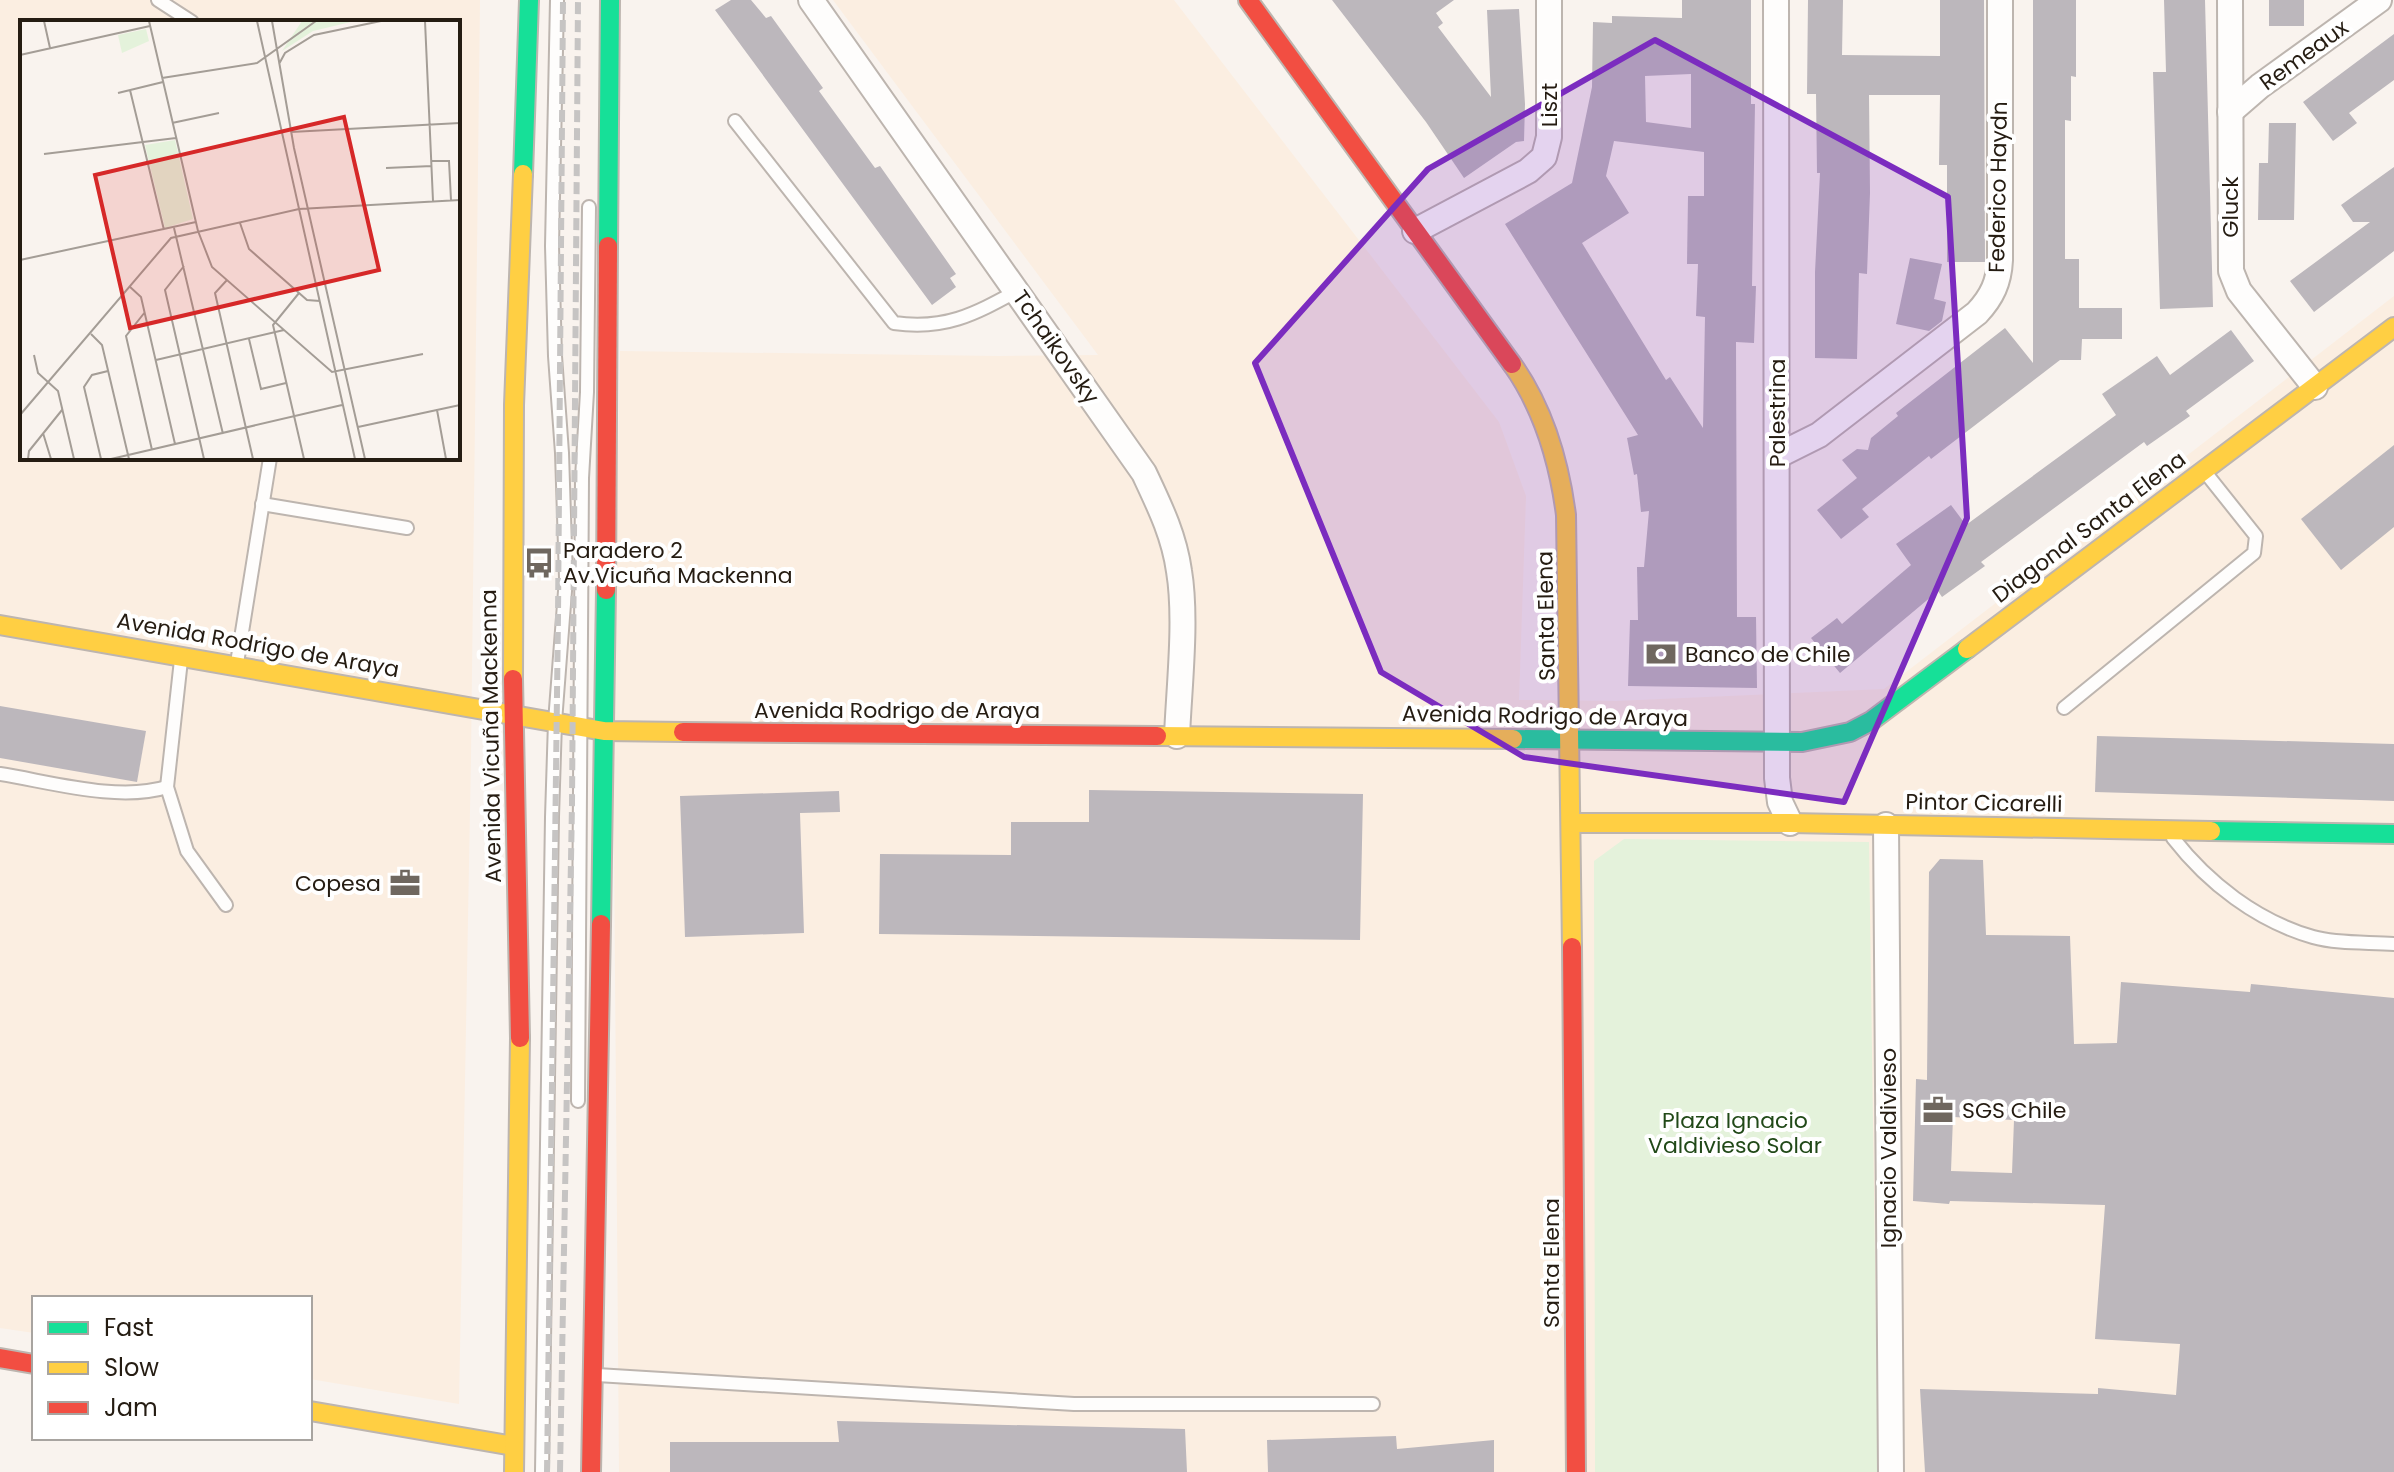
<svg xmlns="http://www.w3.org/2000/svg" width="2394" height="1472" viewBox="0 0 2394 1472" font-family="Poppins,sans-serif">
<rect width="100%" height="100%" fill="#f9f3ee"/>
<g fill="#fbeee1" fill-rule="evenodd">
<path d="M0 0H480L471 757 459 1404 310 1379V1298H34V1333L0 1328ZM22 22H458V458H22Z"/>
<polygon points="833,0 1174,0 1499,422 1526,496 1519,700 1616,701 1884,689 2394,296 2394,1472 619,1472 613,722 620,351 999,356 1098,355"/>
</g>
<polygon fill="#e4f2db" points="1624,839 1869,842 1878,1472 1595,1472 1594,861"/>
<g fill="#bcb7bc" fill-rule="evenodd">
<polygon points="731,0 751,0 766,18 771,16 823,88 819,91 875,168 880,166 956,274 950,278 956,287 932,305 715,10"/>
<polygon points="1332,0 1454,0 1436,13 1443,23 1438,27 1491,97 1487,10 1519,9 1525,104 1524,141 1516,142 1464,178 1426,122"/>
<path d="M1682 0H1751V104H1755L1752 286H1756L1754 343 1736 342 1737 617H1756L1757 688 1628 686 1630 620H1638L1637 567H1644L1649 511 1641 512 1637 474 1634 475 1627 438 1638 435 1505 224 1572 183 1592 87 1593 22 1612 23V16L1682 18ZM1691 74V128L1646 122 1645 76ZM1614 141 1704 152V196H1688L1687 264H1698L1696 316 1705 317 1703 428 1670 377 1666 380 1582 243 1629 213 1606 176Z"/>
<polygon points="1808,0 1843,0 1842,55 1940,56 1940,0 1984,0 1985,262 1947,262 1947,165 1939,165 1940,95 1869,95 1870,193 1867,274 1859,273 1857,359 1815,358 1815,272 1820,173 1817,173 1816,94 1807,94"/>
<polygon points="2033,0 2076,0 2076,77 2071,76 2071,121 2065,120 2065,259 2079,259 2079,308 2122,308 2122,339 2082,339 2081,360 2060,360 1931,459 1929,456 1862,509 1869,517 1841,539 1817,510 1857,478 1842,460 1857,449 1868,450 1871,438 1898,416 1896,413 2005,328 2033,363"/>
<polygon points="2164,0 2205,0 2213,307 2160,309 2153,72 2166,72"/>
<rect x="2269" y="0" width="35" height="26"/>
<polygon points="2394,34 2394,80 2349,113 2357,123 2333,141 2303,102"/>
<polygon points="2269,123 2296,123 2294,220 2258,220 2259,163 2268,163"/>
<polygon points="2394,167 2394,251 2314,312 2290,281 2370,222 2353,222 2341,205"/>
<polygon points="1910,258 1942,264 1934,299 1946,302 1942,321 1929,331 1896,324"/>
<polygon points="2231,330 2254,361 2186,411 2190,416 2147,446 2144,442 1981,562 1985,566 1942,597 1938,591 1840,673 1811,638 1837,618 1842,624 1911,565 1896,544 1951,505 1966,525 2116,415 2102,394 2157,356 2170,375"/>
<polygon points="2394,445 2394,527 2341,570 2301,519"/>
<polygon points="0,706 146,731 137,782 0,758"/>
<polygon points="2097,736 2394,744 2394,801 2095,792"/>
<polygon points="1089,790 1363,794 1360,940 879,934 880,854 1011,855 1011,822 1089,822"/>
<polygon points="839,791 840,812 800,813 804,933 685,937 680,796"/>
<path d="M1940 859 1983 860 1986 935 2070 936 2074 1044 2117 1043 2121 982 2250 992 2251 984 2394 998V1472H1925L1920 1389 2098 1394V1388L2176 1395 2180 1344 2095 1339 2105 1205 1950 1201 1949 1204 1913 1201 1916 1079 1927 1080 1929 872ZM1953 1117 2014 1120 2012 1173 1951 1171Z"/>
<polygon points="837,1421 1185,1429 1187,1472 670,1472 670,1442 839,1442"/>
<polygon points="1396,1436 1397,1449 1494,1440 1494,1472 1268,1472 1267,1440"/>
</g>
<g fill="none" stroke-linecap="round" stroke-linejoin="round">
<g stroke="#bdb5af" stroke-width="16">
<g id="lane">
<polyline points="158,0 192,22"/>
<path d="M735 121 894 323C945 330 973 315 1017 291"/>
<polyline points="262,504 407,528"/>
<polyline points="181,660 167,787 187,851 226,905"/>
<polyline points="237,663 270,458"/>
<polyline points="2064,708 2254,553 2256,536 2205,472"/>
<path d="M0 774C51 782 118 802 167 787"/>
<path d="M2173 838C2208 883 2257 921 2313 937 2337 944 2369 942 2394 944"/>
<polyline points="578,1101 582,478 587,392 589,207"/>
<polyline points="597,1375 1074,1404 1373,1404"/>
<polyline points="542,1472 552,817 555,722 566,578 562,453 555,356 552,246 557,0"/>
</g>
</g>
<g stroke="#bdb5af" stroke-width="28">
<g id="street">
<path d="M811 0 1144 473C1159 505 1174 535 1179 571 1187 619 1179 687 1177 736"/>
<polyline points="1776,0 1777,778 1780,802 1790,823"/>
<polyline points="2230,0 2231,271 2239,291 2315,387"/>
<polyline points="2230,112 2260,86 2379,0"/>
<polyline points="1415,231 1528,171 1544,157 1549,137 1549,0"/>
<path d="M1777 456 1819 435 1977 313C1992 297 1999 282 2000 260V0"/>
<polyline points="1886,825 1891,1472"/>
</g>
</g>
<g stroke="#bdb5af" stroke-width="22">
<g id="fast">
<polyline points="523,174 529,0"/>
<polyline points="608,246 610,0"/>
<polyline points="1513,739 1802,742 1850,732 1871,721 1967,649"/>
<polyline points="2211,831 2394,834"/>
<polyline points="601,924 606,590"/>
</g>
</g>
<g stroke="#bdb5af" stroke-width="22">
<g id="slow">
<path d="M1512 364C1544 409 1559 461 1566 515L1572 947"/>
<polyline points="0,625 604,731 683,732"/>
<polyline points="1967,649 2394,327"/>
<polyline points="513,679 514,405 523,174"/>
<polyline points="1157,736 1513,739"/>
<polyline points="1572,823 1790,823 2211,831"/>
<polyline points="310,1411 514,1446"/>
<polyline points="514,1472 520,1038"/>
</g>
</g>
<g stroke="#bdb5af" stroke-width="22">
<g id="jam">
<polyline points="1248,0 1512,364"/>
<polyline points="606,590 608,246"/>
<polyline points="513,679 520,1038"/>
<polyline points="683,732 1157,736"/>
<polyline points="1572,947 1576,1472"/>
<polyline points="0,1358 34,1364"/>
<polyline points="591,1472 601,924"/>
</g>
</g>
<use href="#lane" stroke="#fefdfc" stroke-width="12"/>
<use href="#street" stroke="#fefdfc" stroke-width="24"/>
<use href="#fast" stroke="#16e098" stroke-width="18"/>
<use href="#slow" stroke="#ffcf43" stroke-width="18"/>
<use href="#jam" stroke="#f24e42" stroke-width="18"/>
<g stroke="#c6c4c3" stroke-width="6" stroke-dasharray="12 6" stroke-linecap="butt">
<polyline points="547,1472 558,617 563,0"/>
<polyline points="560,1472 572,804 578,0"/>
</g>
</g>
<path fill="#7b2cbf" fill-opacity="0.2" stroke="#7b2cbf" stroke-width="6" stroke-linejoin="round" d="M1655 40 1948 197 1967 518 1844 802 1524 757 1381 672 1255 363 1428 169Z"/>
<defs>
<g id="bus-bare" transform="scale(2.4)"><path d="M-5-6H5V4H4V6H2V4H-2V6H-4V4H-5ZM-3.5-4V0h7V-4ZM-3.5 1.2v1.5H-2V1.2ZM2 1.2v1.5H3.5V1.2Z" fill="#6f675f" stroke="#fff" stroke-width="2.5" paint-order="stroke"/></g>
<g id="bank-bare" transform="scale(2.4)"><path d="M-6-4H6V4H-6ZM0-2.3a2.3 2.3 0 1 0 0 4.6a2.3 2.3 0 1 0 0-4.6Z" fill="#6f675f" stroke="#fff" stroke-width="2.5" paint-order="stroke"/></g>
<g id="office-bare" transform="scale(2.4)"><path d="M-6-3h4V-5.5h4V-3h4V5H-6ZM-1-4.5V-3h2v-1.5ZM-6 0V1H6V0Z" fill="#6f675f" stroke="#fff" stroke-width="2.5" paint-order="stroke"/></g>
</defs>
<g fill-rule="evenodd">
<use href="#bus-bare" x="539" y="563"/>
<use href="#bank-bare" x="1661" y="654"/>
<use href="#office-bare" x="405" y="883"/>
<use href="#office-bare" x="1938" y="1110"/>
</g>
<g text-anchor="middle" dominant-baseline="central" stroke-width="8" stroke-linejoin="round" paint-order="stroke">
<g font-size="22" fill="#251c12" stroke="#fff">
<text transform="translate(2304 55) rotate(-36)">Remeaux</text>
<text transform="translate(1549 105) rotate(-90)">Liszt</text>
<text transform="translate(1998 187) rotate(-89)">Federico Haydn</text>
<text transform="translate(2230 207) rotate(-90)">Gluck</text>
<text transform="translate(1056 347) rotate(55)">Tchaikovsky</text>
<text transform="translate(1777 413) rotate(-90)">Palestrina</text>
<text transform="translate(2089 527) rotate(-37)">Diagonal Santa Elena</text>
<text transform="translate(1546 616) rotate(-91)">Santa Elena</text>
<text transform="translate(258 645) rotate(10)">Avenida Rodrigo de Araya</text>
<text x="897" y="710">Avenida Rodrigo de Araya</text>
<text transform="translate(1545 716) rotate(1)">Avenida Rodrigo de Araya</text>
<text transform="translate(491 736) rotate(-91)">Avenida Vicuña Mackenna</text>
<text transform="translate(1984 803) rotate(1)">Pintor Cicarelli</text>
<text transform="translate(1888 1148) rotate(-90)">Ignacio Valdivieso</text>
<text transform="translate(1551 1263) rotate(-90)">Santa Elena</text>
</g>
<g font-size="22" fill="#251c12" stroke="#fff" text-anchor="start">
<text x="563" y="550">Paradero 2<tspan x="563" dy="25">Av.Vicuña Mackenna</tspan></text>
<text x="1685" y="654">Banco de Chile</text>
<text x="381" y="883" text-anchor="end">Copesa</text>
<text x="1962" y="1110">SGS Chile</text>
</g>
<g font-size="22" fill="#214918" stroke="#fff">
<text x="1735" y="1120">Plaza Ignacio<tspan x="1735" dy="25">Valdivieso Solar</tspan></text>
</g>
</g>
<g transform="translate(20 20)">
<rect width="440" height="440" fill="#f9f3ee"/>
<path d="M282 1H335L293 11 262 31ZM126 9 129 21 102 33 98 15ZM155 120 173 199 145 208 125 125Z" fill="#e4f2db"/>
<path fill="none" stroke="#a49d96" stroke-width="2" d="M24 1 30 28M129 1 178 211M237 1 335 439M252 1 274 128 345 439M405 1 413 181M0 35 130 6M259 44 265 33 294 15 361 1M142 58 237 43 296 1M110 70 144 210M98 73 143 62M152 103 199 93M271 112 440 103M24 134 156 118M412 141H429L431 180M366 148 412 146M220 203 229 229 287 280 300 281M154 208 203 414M178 211 192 247 312 352 403 334M0 240 176 202M164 246 145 270 184 439M207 260 195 273 233 439M109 266 121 277 155 424M279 273 253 305 284 439M125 292 106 316 132 430M71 314 82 325 109 439M229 319 241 369 266 363M14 335 18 353 38 371 54 439M136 340 264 310M417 390 426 439M0 395 151 218 279 189 440 180M338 407 440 385M23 413 31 439M8 439 9 431 42 390M81 439 64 367 72 355 88 351M91 439 322 385"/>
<path fill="#d62828" fill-opacity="0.15" stroke="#d62828" stroke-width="4" d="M324 97 359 250 110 308 75 155Z"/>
<rect width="440" height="440" fill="none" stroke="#251c12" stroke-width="4"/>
</g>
<rect x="32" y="1296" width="280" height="144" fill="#ffffff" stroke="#a8a4a0" stroke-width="2"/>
<rect x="48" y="1322" width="40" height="12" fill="#16e098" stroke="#a8a4a0" stroke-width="2"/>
<text x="104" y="1336" font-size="24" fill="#251c12">Fast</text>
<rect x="48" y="1362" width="40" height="12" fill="#ffcf43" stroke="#a8a4a0" stroke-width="2"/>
<text x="104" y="1376" font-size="24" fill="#251c12">Slow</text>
<rect x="48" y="1402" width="40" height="12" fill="#f24e42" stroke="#a8a4a0" stroke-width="2"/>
<text x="104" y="1416" font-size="24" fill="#251c12">Jam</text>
</svg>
